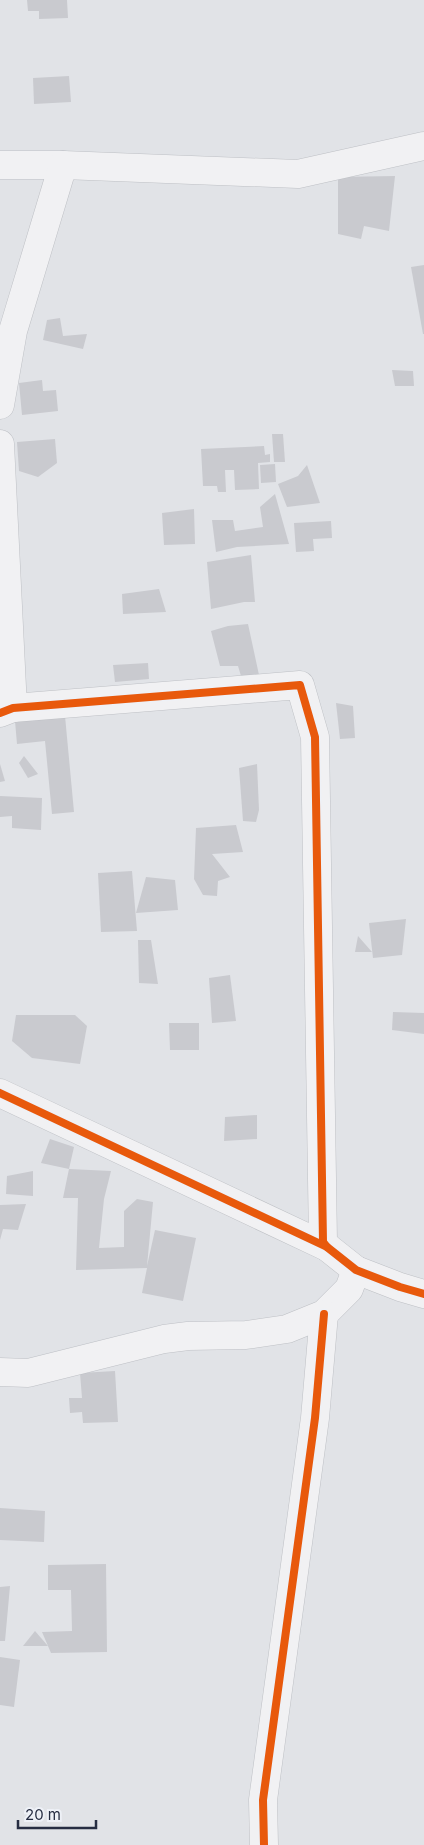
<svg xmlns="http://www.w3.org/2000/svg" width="424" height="1845" viewBox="0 0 424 1845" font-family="Inter,sans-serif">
<rect width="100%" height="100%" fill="#e1e3e7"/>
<g fill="#c9cacf">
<polygon points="27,0 67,0 68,18 39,19 39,11 28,11"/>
<polygon points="69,76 71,102 34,104 33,78"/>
<polygon points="395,176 389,231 364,226 361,239 338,234 338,177"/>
<polygon points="424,265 424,334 423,334 411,267"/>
<polygon points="60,318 63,336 87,334 83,349 43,340 47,320"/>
<polygon points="392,370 413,371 414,386 395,386"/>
<polygon points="42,380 43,391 56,390 58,411 22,415 19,383"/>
<polygon points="272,434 283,434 285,462 274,462"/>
<polygon points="55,439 57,463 38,477 19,471 17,442"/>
<polygon points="264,446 265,455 270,454 270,462 258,463 259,489 235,490 234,470 225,470 226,492 218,492 217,486 203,486 201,449"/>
<polygon points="275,464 276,482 261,483 260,465"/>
<polygon points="307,465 320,503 287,507 278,484 298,476"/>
<polygon points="275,494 289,544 237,547 216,552 212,520 233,520 235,531 263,527 260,507"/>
<polygon points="194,509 195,544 164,545 162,513"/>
<polygon points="331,521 332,538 313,539 314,551 296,552 294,523"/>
<polygon points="251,555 255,602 244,602 211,609 207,562"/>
<polygon points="159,589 166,612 123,614 122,594"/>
<polygon points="248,624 259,675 241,676 238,666 220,666 211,631 228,626"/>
<polygon points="148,663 149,679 115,682 113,665"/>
<polygon points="336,703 353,706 355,738 340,739"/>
<polygon points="65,716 74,812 52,814 45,741 17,744 15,721"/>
<polygon points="24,756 38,774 28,778 19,763"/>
<polygon points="0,764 5,781 0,782"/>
<polygon points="257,764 259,810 256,822 243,821 239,768"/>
<polygon points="0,796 42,798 41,830 12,828 12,816 0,817"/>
<polygon points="236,825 243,852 212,854 230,877 218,881 217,896 203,895 194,879 196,828"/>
<polygon points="132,871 137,931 101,932 98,873"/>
<polygon points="146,877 175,880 178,910 136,913"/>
<polygon points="406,919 402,955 373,958 369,923"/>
<polygon points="358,936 372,952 355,952"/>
<polygon points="138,940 151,940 158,984 139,983"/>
<polygon points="230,975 236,1021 212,1023 209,978"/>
<polygon points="393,1012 424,1013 424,1034 392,1030"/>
<polygon points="16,1015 75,1015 87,1026 80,1064 32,1058 12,1041"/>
<polygon points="169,1023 199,1023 199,1050 170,1050"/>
<polygon points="257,1115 257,1139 224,1141 225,1117"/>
<polygon points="50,1139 74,1147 69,1169 111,1171 104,1199 99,1248 124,1247 124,1211 137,1199 153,1202 147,1266 155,1230 196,1238 183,1301 142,1293 147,1268 76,1270 78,1198 63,1198 69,1169 41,1163"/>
<polygon points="33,1171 33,1196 6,1194 7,1176"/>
<polygon points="26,1204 18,1230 3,1229 0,1240 0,1205"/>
<polygon points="115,1371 118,1422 83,1423 82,1412 70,1413 69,1398 82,1398 80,1373"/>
<polygon points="0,1508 45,1511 44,1542 0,1540"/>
<polygon points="106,1564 107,1652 51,1653 42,1632 72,1631 71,1590 48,1590 48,1565"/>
<polygon points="10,1586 5,1641 0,1641 0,1587"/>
<polygon points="35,1631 48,1646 23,1646"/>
<polygon points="0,1657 20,1660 14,1707 0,1705"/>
</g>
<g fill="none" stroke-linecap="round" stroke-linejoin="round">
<g stroke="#bec0c5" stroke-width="29">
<g id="minor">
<polyline points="0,165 63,165 298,174 424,146"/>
<polyline points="0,405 13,331 63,165"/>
<polyline points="0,444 13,708"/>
<polyline points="0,713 13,708 300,685 315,737 323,1242 327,1247"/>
<polyline points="0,1093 327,1247 356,1270 400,1287 424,1294"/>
<polyline points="0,1372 28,1373 164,1339 188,1336 246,1335 287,1329 324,1314 349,1289 356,1270"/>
<polyline points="264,1845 263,1800 315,1418 324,1314"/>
</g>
</g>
<use href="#minor" stroke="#f1f1f3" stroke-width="28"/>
<g stroke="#eef1f7" stroke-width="11">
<g id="cycleway">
<polyline points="0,713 13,708 300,685 315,737 323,1242 327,1247"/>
<polyline points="0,1093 327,1247 356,1270 400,1287 424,1294"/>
<polyline points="264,1845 263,1800 315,1418 324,1314"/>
</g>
</g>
<use href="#cycleway" stroke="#e8590c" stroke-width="8"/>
</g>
<path d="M18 1820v8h78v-8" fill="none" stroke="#262d42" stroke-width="2.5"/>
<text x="25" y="1820" font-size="15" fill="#262d42" stroke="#eef1f7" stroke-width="4" paint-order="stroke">20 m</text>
</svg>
